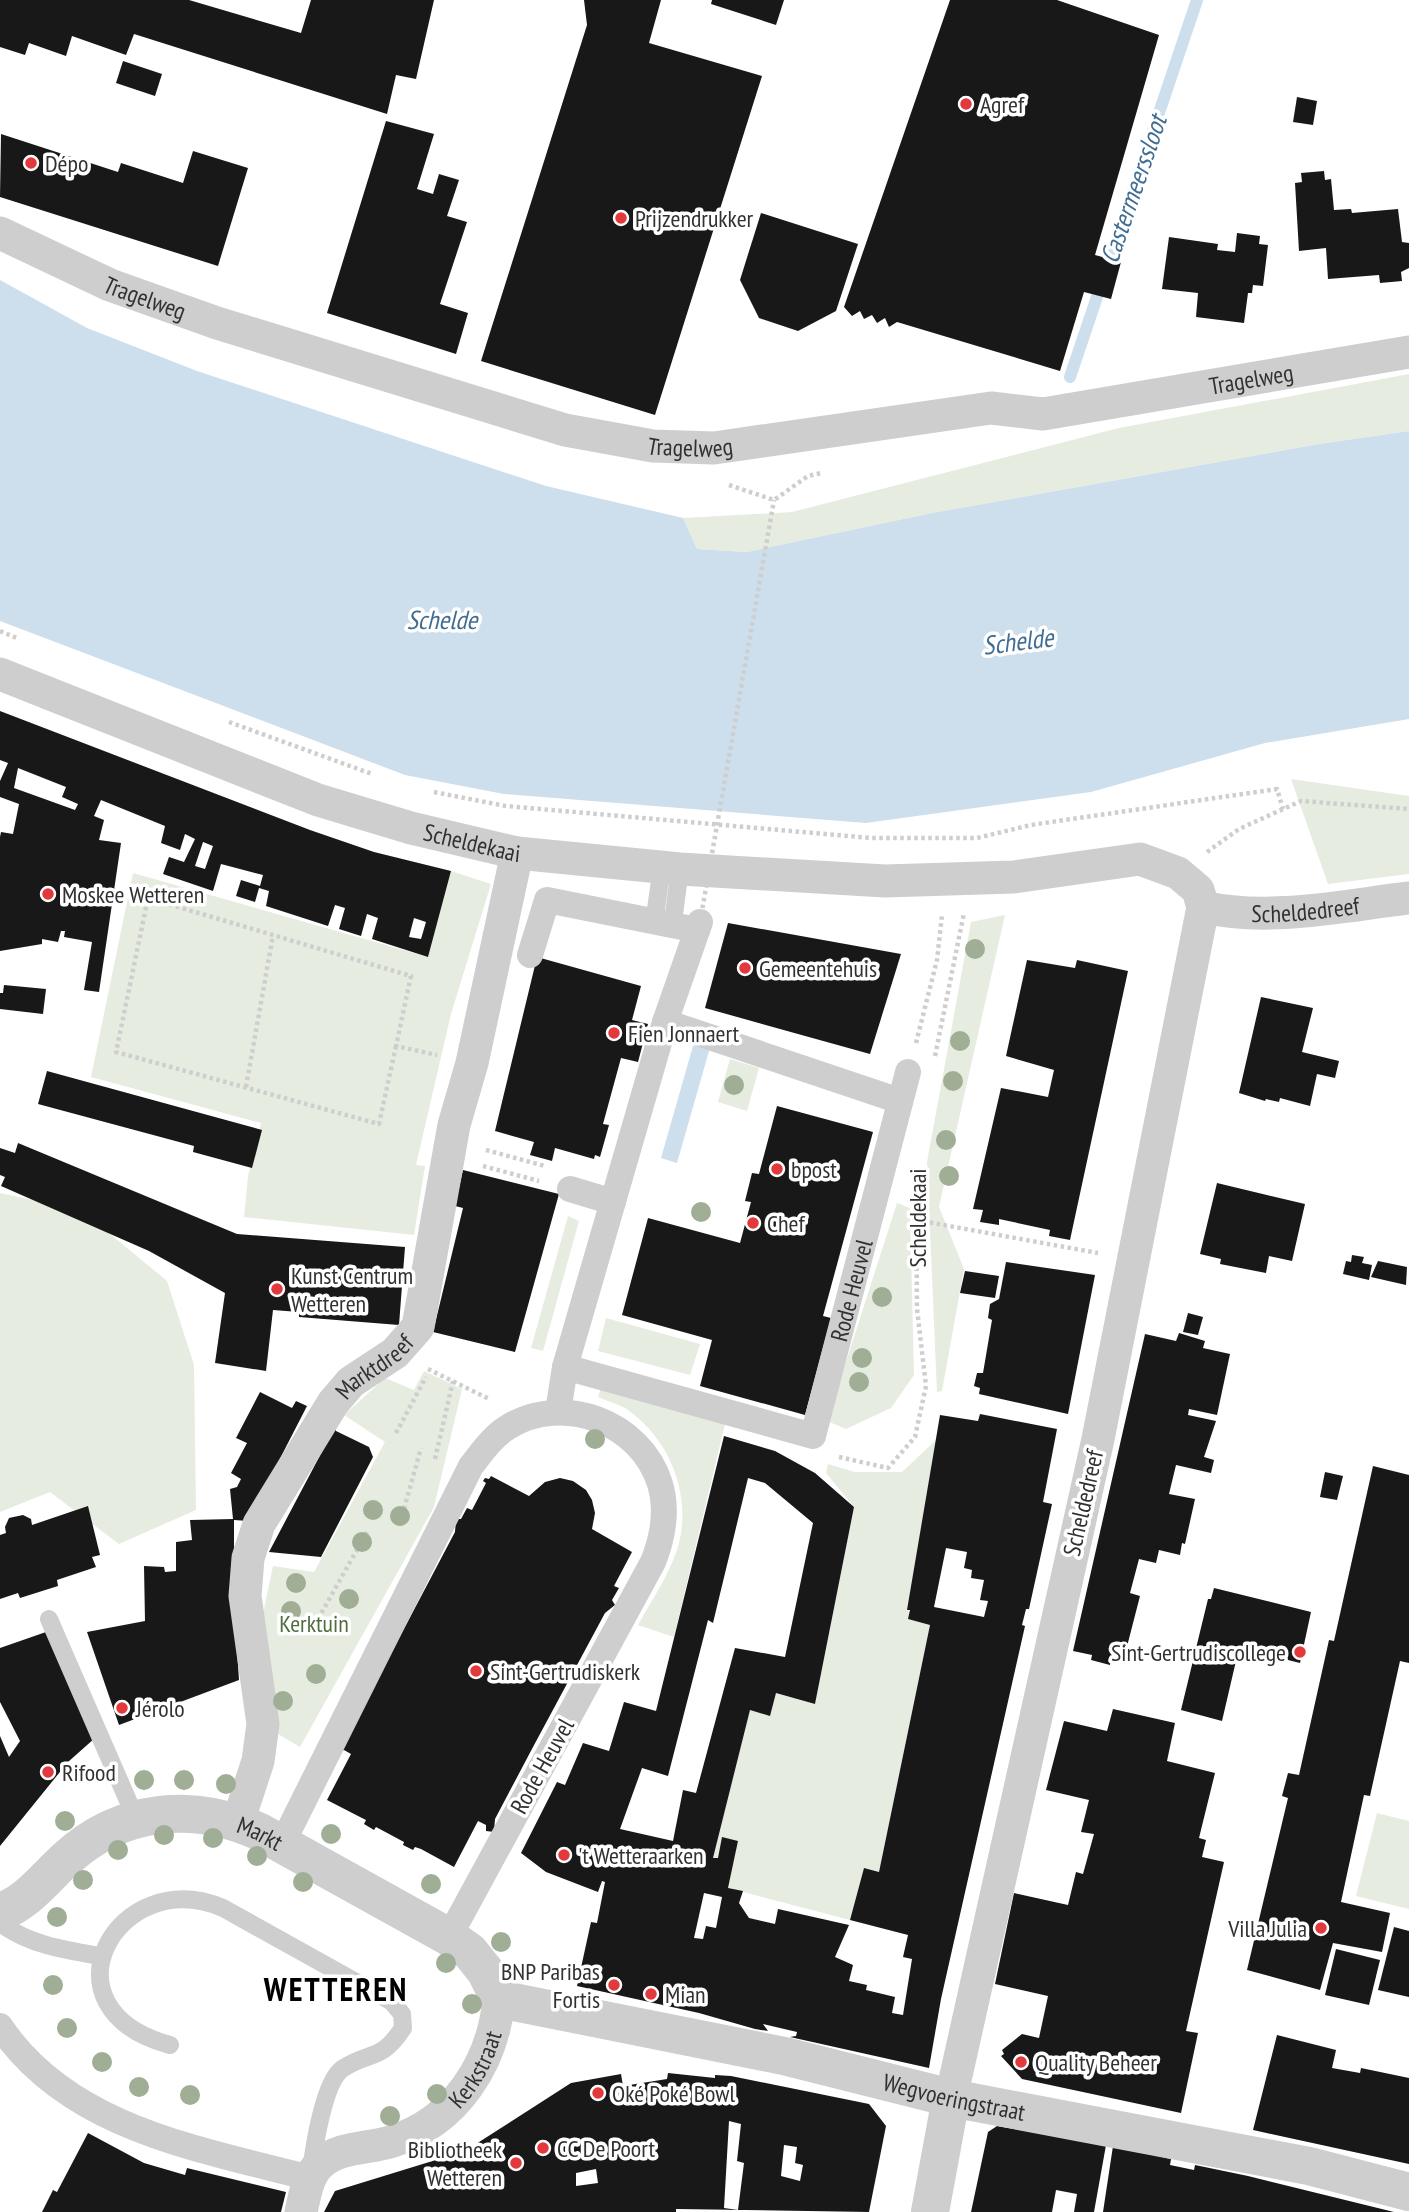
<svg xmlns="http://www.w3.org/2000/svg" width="1409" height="2212" viewBox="0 0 1409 2212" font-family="'PT Sans Narrow',sans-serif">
<rect width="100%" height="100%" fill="#fff"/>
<g fill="#e6ede0">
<polygon points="1409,374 1409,431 1319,444 932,513 747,552 697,549 683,518 792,512 1119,428"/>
<polygon points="1291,779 1409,796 1409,874 1328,884"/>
<polygon points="451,871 491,884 451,1014 416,1165 425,1166 414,1235 244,1217 248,1176 261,1123 91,1077 133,873 428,957"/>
<polygon points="1005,915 939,1207 964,1269 942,1391 937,1392 927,1162 971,922"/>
<polygon points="730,1059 759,1068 747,1111 718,1102"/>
<polygon points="0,1193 81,1210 167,1281 194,1365 196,1510 119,1544 50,1492 0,1512"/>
<polygon points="897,1203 910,1208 914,1375 891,1408 846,1429 827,1421"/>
<polygon points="568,1216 579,1221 543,1351 531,1348"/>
<polygon points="606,1318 700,1344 690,1375 598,1351"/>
<polygon points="424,1371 462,1389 434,1507 300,1747 273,1731 263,1613 273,1566 314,1572 385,1442 344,1415 385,1378 414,1390"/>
<path d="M601 1387 725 1424 674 1637 638 1625C650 1603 665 1581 674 1558 695 1507 675 1446 632 1413 623 1405 609 1402 598 1397Z"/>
<polygon points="936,1440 907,1610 930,1625 879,1872 864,1868 850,1920 728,1888 738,1841 723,1838 718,1858 713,1858 750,1710 770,1715 776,1693 815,1704 854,1507 826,1473 828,1464 855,1472 902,1472"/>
<polygon points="1377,1813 1409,1821 1409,1909 1356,1896"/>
</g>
<g fill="#cddeec">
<polygon points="0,280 87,328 197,371 546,486 683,518 697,549 747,552 932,513 1319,444 1409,431 1409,719 1265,743 1091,792 866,823 504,794 405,775 0,621"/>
<polygon points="695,1039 711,1044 677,1163 661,1158"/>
</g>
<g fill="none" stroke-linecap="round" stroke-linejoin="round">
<polyline stroke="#cddeec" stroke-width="12" points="1070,377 1197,0"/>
</g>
<g fill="#181818" fill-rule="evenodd">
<polygon points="0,0 189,0 301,33 311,0 434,0 416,79 396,75 387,114 134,34 126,55 72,36 66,56 29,43 25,55 0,47"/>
<polygon points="584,0 661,0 649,43 762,76 655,415 481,361 587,25"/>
<polygon points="712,0 784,0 776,25 711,4"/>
<polygon points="950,0 1057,0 1159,35 1095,255 1121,262 1111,299 1084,292 1060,371 897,322 889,327 885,318 877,323 872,315 864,319 860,311 852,316 844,307"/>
<polygon points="123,61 162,74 155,96 116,83"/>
<polygon points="1297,97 1317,101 1313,125 1293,122"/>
<polygon points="386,121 434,134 417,189 433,194 439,174 459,180 447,216 467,222 440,304 468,313 456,354 327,313"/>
<polygon points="1,134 118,172 121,163 183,183 193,151 248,168 218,266 0,197"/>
<polygon points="1324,171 1325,180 1331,179 1334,210 1351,209 1352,213 1398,209 1402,242 1409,243 1409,268 1401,272 1402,281 1380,283 1379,275 1328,279 1326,248 1299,251 1295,183 1302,182 1301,173"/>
<polygon points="761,213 858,244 836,311 798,331 759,318 740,280"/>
<polygon points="1237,233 1260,236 1259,244 1268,245 1263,286 1253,285 1252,293 1248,293 1244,323 1196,317 1198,293 1162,289 1169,237 1218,244 1217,250 1235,252"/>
<path d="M0 711 310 830 374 852 451 871 428 957 372 939 378 918 367 914 361 936 339 929 345 908 335 905 328 926 266 906 269 891 259 888 255 902 236 896 241 880 260 886 263 875 221 864 213 891 163 874 169 857 184 862 195 839 185 834 180 850 161 843 165 826 101 800 94 816 104 820 99 840 121 843 99 992 84 990 92 942 64 937 65 931H61L58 942 42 939V944L0 951V837L1 832 13 834 19 804 0 797V781L8 763 0 760ZM18 768 66 787 62 797 78 804 75 810 14 788ZM203 842 213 846 205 869 195 866ZM414 918 426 922 421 939 409 937Z"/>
<polygon points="728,923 901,954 870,1054 705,1008"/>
<polygon points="537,957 641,986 632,1020 648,1024 638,1062 621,1058 603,1124 609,1125 600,1157 595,1155 594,1159 555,1148 552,1161 530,1155 534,1142 495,1131"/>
<polygon points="1027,960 1075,968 1077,960 1128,971 1070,1240 1049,1236 1050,1230 999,1219 999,1225 980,1222 983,1210 973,1209 1001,1088 1048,1097 1054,1070 1006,1056"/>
<polygon points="4,985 46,989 43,1014 0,1009 0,993 3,993"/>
<polygon points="1261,997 1313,1008 1302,1052 1339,1061 1335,1078 1317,1074 1310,1106 1280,1098 1279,1102 1266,1099 1265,1101 1239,1093"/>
<polygon points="47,1071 262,1130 252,1168 193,1152 194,1146 38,1104"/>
<polygon points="777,1106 873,1132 823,1316 831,1318 805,1415 700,1386 712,1340 622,1315 648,1218 740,1243 751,1202 745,1201 752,1173 759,1174"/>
<polygon points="18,1143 237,1234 405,1247 399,1325 299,1317 299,1312 273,1310 266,1371 215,1363 225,1293 149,1251 1,1186 5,1177 0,1175 0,1148 15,1153"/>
<polygon points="463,1170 559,1194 515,1352 433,1332 463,1208 455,1206"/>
<polygon points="1217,1183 1305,1204 1292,1261 1269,1256 1266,1273 1220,1264 1221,1259 1200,1254"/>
<polygon points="1352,1255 1364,1257 1362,1263 1372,1265 1369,1280 1343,1274 1346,1261 1351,1262"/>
<polygon points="1378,1261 1407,1267 1406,1285 1371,1277"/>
<polygon points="1006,1262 1095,1275 1068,1414 979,1394 980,1388 974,1386 977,1373 983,1373 992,1320 988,1318 990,1304 999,1299"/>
<polygon points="965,1271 999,1276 995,1298 960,1293"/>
<polygon points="1188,1313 1203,1317 1198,1335 1183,1332"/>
<polygon points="1179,1333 1205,1341 1203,1348 1230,1354 1217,1415 1189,1409 1188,1415 1216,1421 1204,1457 1214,1460 1211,1473 1176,1465 1169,1494 1195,1499 1185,1544 1182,1543 1180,1555 1159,1550 1156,1563 1139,1559 1130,1593 1140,1596 1123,1662 1111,1659 1110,1665 1091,1660 1092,1655 1073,1651 1145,1334 1176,1341"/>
<polygon points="260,1392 292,1408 296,1401 307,1406 248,1521 234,1520 234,1604 239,1680 119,1725 87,1632 145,1621 144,1566 164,1567 165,1572 176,1571 176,1542 192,1540 190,1520 233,1519 230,1489 237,1487 241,1479 231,1473 247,1443 236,1438"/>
<path d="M980 1414 1057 1429 1043 1502 1052 1504 1029 1609H1026L1022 1625 1025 1626 941 1999 929 2068 790 2037 796 2036 797 2032 763 2024 768 2031 755 2029 699 2013 577 1986 591 1922 597 1923 605 1882 602 1881 598 1892 546 1872 521 1853 557 1782 565 1785 583 1743 609 1751 624 1702 656 1711 724 1436 775 1451 815 1473 854 1507 815 1704 776 1693 770 1716 750 1710 713 1858H718L722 1837 738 1841 728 1888 743 1891 739 1903 749 1918 775 1924 778 1909 849 1925 835 1957 853 1965 849 1981 867 1985 866 1990 895 1997 892 2013 903 2015 912 1959 903 1957 908 1935 850 1920 864 1868 879 1872 930 1625 908 1619 910 1610H907L940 1415 978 1421ZM748 1478 765 1483 813 1523 785 1657 735 1648 696 1793 683 1790 673 1841 620 1829 642 1768 668 1776 708 1620 713 1623ZM946 1548 967 1552 964 1568 972 1570 971 1578 984 1580 980 1600 988 1601 984 1617 934 1607ZM704 1893 722 1897 716 1928 706 1926 703 1939 694 1938Z"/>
<polygon points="335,1427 336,1431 369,1447 373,1457 321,1557 269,1552"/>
<polygon points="1373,1466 1409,1475 1409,1663 1400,1661 1370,1796 1364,1795 1341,1902 1390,1913 1382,1952 1333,1943 1320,1990 1247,1970 1288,1798 1282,1796 1288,1773 1299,1775 1329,1640 1334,1641"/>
<polygon points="1325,1472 1343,1476 1337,1500 1320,1497"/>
<polygon points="491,1476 529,1496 545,1482 560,1478 573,1481 586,1490 592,1500 595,1513 592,1529 632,1552 614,1586 619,1588 612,1600 615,1605 605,1613 533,1747 495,1819 494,1832 486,1831 486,1825 478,1821 454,1867 421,1849 415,1847 413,1850 403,1845 404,1842 376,1827 374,1830 364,1824 366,1820 360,1817 327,1800 351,1754 344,1750 339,1752 455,1532 456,1519 461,1519 467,1508 472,1510 486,1483 483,1481 485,1478 489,1479"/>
<polygon points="88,1506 100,1555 92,1557 96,1567 57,1580 58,1586 20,1598 18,1593 0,1599 0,1535 6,1533 5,1527 9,1518 23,1515 31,1519 32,1525"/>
<polygon points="1214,1588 1311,1612 1300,1663 1239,1648 1222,1721 1181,1710 1208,1599 1211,1599"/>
<polygon points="46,1632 95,1738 68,1762 0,1846 0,1736 9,1757 20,1741 0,1702 0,1648"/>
<polygon points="1113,1709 1175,1723 1167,1761 1215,1773 1199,1838 1206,1840 1202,1857 1224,1862 1186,2031 1198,2033 1181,2113 1022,2079 1001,2056 1004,2054 1002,2050 1022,2034 1039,2038 1048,1996 995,1984 1014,1893 1068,1905 1076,1872 1083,1874 1094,1834 1081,1832 1089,1800 1046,1790 1064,1721 1107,1731"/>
<polygon points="1394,1927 1409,1931 1409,1997 1378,1990"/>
<polygon points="1336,1949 1380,1960 1369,2005 1325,1995"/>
<polygon points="1277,2035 1336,2050 1332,2068 1360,2073 1361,2068 1409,2078 1409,2164 1253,2130"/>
<path d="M668 2073 715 2078V2075L731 2076 869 2104 886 2126 869 2212 676 2209V2212H324L335 2191 465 2151 571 2083 621 2074 623 2086 667 2079ZM729 2121 741 2124 737 2161 744 2163 738 2210 724 2208ZM784 2145 797 2147 795 2163 803 2165 800 2181 781 2176ZM596 2169 598 2183 576 2186V2173Z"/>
<polygon points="997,2126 1106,2145 1094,2212 1074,2212 1077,2194 1056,2190 1052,2212 971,2212 988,2132"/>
<polygon points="88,2133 144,2163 185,2175 187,2168 191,2169 286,2192 281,2212 42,2212 53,2190 57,2192"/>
<polygon points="1113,2146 1171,2159 1170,2165 1194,2170 1195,2165 1248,2176 1394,2212 1103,2212"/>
</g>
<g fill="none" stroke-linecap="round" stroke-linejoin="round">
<g stroke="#cecece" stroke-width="4.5" stroke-dasharray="3.5 3.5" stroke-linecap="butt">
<polyline points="729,485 774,500 808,476 821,473"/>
<polyline points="0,631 19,639"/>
<polyline points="229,722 372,774"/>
<polyline points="434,792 506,806 871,838 977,838 1031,825 1277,789 1283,809"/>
<polyline points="1207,852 1239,829 1301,801 1409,809"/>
<polyline points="916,1043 937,960 942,915"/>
<polyline points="396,1046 379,1124 116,1052 148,898 411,976 396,1046 437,1055"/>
<polyline points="935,1056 964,913"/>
<polyline points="246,1087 273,935"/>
<polyline points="486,1150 545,1166"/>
<polyline points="483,1166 539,1181"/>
<polyline points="916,1220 1098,1253"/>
<polyline points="428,1369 489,1399"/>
<polyline points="396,1433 426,1377"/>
<polyline points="839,1457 888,1468 915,1437 926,1386 917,1309 916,1182"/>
<polyline points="435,1459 453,1381"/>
<polyline points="404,1509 421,1448"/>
<polyline points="318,1619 367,1532"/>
</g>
<g stroke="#cecece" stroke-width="18">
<polyline points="656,909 662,867"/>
<polyline points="674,914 680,869"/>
<polyline points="49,1619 136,1819"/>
<path d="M0 1923C30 1945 64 1950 100 1956"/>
<path d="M170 2045C36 2009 117 1863 223 1908L392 2002 402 2014 403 2028C380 2063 370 2050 342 2069 324 2082 314 2147 311 2171"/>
</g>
<g stroke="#cecece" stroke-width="26">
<polyline points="530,955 547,900 697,930"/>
<polyline points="665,1022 900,1101"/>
<polyline points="570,1189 613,1202"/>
<path id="s1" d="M565 1367 813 1436 908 1072"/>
<polyline points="558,1412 565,1367 665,1022 700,922"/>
<path d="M282 1844 471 1466C482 1452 492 1437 508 1427 563 1393 641 1422 660 1484 668 1511 663 1537 653 1562L449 1937"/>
<path d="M0 2026C68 2128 199 2149 310 2178"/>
</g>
<g stroke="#cecece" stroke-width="33">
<path id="s2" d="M0 233 110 285 217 323 565 430 653 446 714 448 991 408 1043 414 1409 352"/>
<path id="s3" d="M0 674 318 800 411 828 517 853 680 869 885 881 1014 877 1140 859 1178 873 1198 890 1203 907 1098 1439 951 2098"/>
<path id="s4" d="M1203 907C1269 922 1342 906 1409 898"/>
<path id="s5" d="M238 1822 258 1761 263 1724 245 1596 248 1558 259 1524 333 1403 351 1382 395 1353 418 1327 454 1125 472 1063 517 853"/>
<path id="s6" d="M301 2212C305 2195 307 2175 321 2163 340 2146 370 2149 393 2141 456 2121 493 2063 499 1999"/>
</g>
<g stroke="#cecece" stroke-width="38">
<path id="s7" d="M0 1912C27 1903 45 1878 66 1859 121 1808 194 1802 260 1832L449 1937 470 1952 486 1972 499 1999 784 2056 951 2098 1309 2166 1409 2192"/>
<polyline points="930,2212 951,2098"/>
</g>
<polyline stroke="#cecece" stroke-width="4.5" stroke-dasharray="3.5 3.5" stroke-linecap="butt" points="700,922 774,500"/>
</g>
<g fill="#9fae95">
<circle cx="975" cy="949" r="10"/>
<circle cx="960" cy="1041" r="10"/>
<circle cx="953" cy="1081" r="10"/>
<circle cx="734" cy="1085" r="10"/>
<circle cx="946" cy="1140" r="10"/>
<circle cx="949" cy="1176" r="10"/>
<circle cx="701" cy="1212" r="10"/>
<circle cx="882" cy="1297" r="10"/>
<circle cx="862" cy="1358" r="10"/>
<circle cx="859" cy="1382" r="10"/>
<circle cx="595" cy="1439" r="10"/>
<circle cx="373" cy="1510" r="10"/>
<circle cx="400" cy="1516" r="10"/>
<circle cx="362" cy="1542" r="10"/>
<circle cx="296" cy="1583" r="10"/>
<circle cx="349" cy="1599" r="10"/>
<circle cx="291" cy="1611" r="10"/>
<circle cx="316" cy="1674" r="10"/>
<circle cx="283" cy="1701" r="10"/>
<circle cx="144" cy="1780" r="10"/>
<circle cx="184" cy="1780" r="10"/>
<circle cx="226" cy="1784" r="10"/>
<circle cx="65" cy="1821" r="10"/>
<circle cx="331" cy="1834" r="10"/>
<circle cx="164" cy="1835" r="10"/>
<circle cx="213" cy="1838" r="10"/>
<circle cx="118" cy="1850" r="10"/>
<circle cx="257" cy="1856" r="10"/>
<circle cx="83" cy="1880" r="10"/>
<circle cx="303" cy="1882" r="10"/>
<circle cx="431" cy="1884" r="10"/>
<circle cx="57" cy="1917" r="10"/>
<circle cx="501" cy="1942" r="10"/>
<circle cx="446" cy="1963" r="10"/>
<circle cx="53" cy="1985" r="10"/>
<circle cx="472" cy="2004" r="10"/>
<circle cx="67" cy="2028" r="10"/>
<circle cx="102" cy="2062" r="10"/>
<circle cx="139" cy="2087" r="10"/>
<circle cx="437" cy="2094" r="10"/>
<circle cx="190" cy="2095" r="10"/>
<circle cx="390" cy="2116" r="10"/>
</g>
<g fill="#e2393c" stroke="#fff" stroke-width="2.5">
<circle cx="966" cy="104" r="7"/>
<circle cx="31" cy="163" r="7"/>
<circle cx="621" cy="218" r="7"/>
<circle cx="48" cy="894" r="7"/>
<circle cx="745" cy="968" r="7"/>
<circle cx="614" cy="1033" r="7"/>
<circle cx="777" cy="1169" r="7"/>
<circle cx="753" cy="1223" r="7"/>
<circle cx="277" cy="1289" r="7"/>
<circle cx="1300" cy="1652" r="7"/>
<circle cx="476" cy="1671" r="7"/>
<circle cx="122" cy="1708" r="7"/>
<circle cx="48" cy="1772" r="7"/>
<circle cx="564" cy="1855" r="7"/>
<circle cx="1321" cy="1928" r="7"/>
<circle cx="614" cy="1985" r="7"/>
<circle cx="651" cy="1994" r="7"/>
<circle cx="1021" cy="2062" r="7"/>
<circle cx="598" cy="2093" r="7"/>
<circle cx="543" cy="2148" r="7"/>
<circle cx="516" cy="2163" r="7"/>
</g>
<g text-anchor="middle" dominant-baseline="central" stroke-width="7" stroke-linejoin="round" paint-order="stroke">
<g font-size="24" fill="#313131" stroke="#fff" text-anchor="start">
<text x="980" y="104">Agref</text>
<text x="45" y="163">Dépo</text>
<text x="635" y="218">Prijzendrukker</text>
<text x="62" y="894">Moskee Wetteren</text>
<text x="759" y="968">Gemeentehuis</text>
<text x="628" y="1033">Fien Jonnaert</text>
<text x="791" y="1169">bpost</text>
<text x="767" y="1223">Chef</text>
<text x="291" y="1275">Kunst Centrum<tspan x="291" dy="28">Wetteren</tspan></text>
<text x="1286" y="1652" text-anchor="end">Sint-Gertrudiscollege</text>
<text x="490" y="1671">Sint-Gertrudiskerk</text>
<text x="136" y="1708">Jérolo</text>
<text x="62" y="1772">Rifood</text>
<text x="578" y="1855">'t Wetteraarken</text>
<text x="1307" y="1928" text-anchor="end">Villa Julia</text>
<text x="600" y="1971" text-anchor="end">BNP Paribas<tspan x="600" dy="28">Fortis</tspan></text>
<text x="665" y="1994">Mian</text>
<text x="1035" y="2062">Quality Beheer</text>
<text x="612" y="2093">Oké Poké Bowl</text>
<text x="557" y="2148">CC De Poort</text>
<text x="502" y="2149" text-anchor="end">Bibliotheek<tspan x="502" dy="28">Wetteren</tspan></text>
</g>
<g font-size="24" fill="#313131" stroke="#fff">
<text stroke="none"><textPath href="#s2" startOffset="159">Tragelweg</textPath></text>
<text stroke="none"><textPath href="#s2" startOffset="1293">Tragelweg</textPath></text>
<text stroke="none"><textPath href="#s2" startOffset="726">Tragelweg</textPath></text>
<text stroke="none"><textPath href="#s3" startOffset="502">Scheldekaai</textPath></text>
<text stroke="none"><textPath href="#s4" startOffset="103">Scheldedreef</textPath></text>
<text transform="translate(917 1218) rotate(-90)">Scheldekaai</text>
<text stroke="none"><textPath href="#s1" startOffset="408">Rode Heuvel</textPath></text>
<text stroke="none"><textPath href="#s5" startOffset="502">Marktdreef</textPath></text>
<text transform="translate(1083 1503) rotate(-77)">Scheldedreef</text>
<text transform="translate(542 1766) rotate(-61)">Rode Heuvel</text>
<text stroke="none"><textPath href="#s7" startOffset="294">Markt</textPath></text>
<text stroke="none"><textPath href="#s6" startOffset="243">Kerkstraat</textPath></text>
<text stroke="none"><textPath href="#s7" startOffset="1057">Wegvoeringstraat</textPath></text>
</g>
<g font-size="24" fill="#516c3f" stroke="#fff">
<text x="314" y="1623">Kerktuin</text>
</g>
<g font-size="26" font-style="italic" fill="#406d92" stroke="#fff">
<text transform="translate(1133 189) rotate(-71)">Castermeerssloot</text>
<text x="442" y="619">Schelde</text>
<text transform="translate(1018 641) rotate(-7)">Schelde</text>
</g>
<g font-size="32" font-weight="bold" letter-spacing="2" fill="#000" stroke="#fff">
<text x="336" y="1989">WETTEREN</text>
</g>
</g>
</svg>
